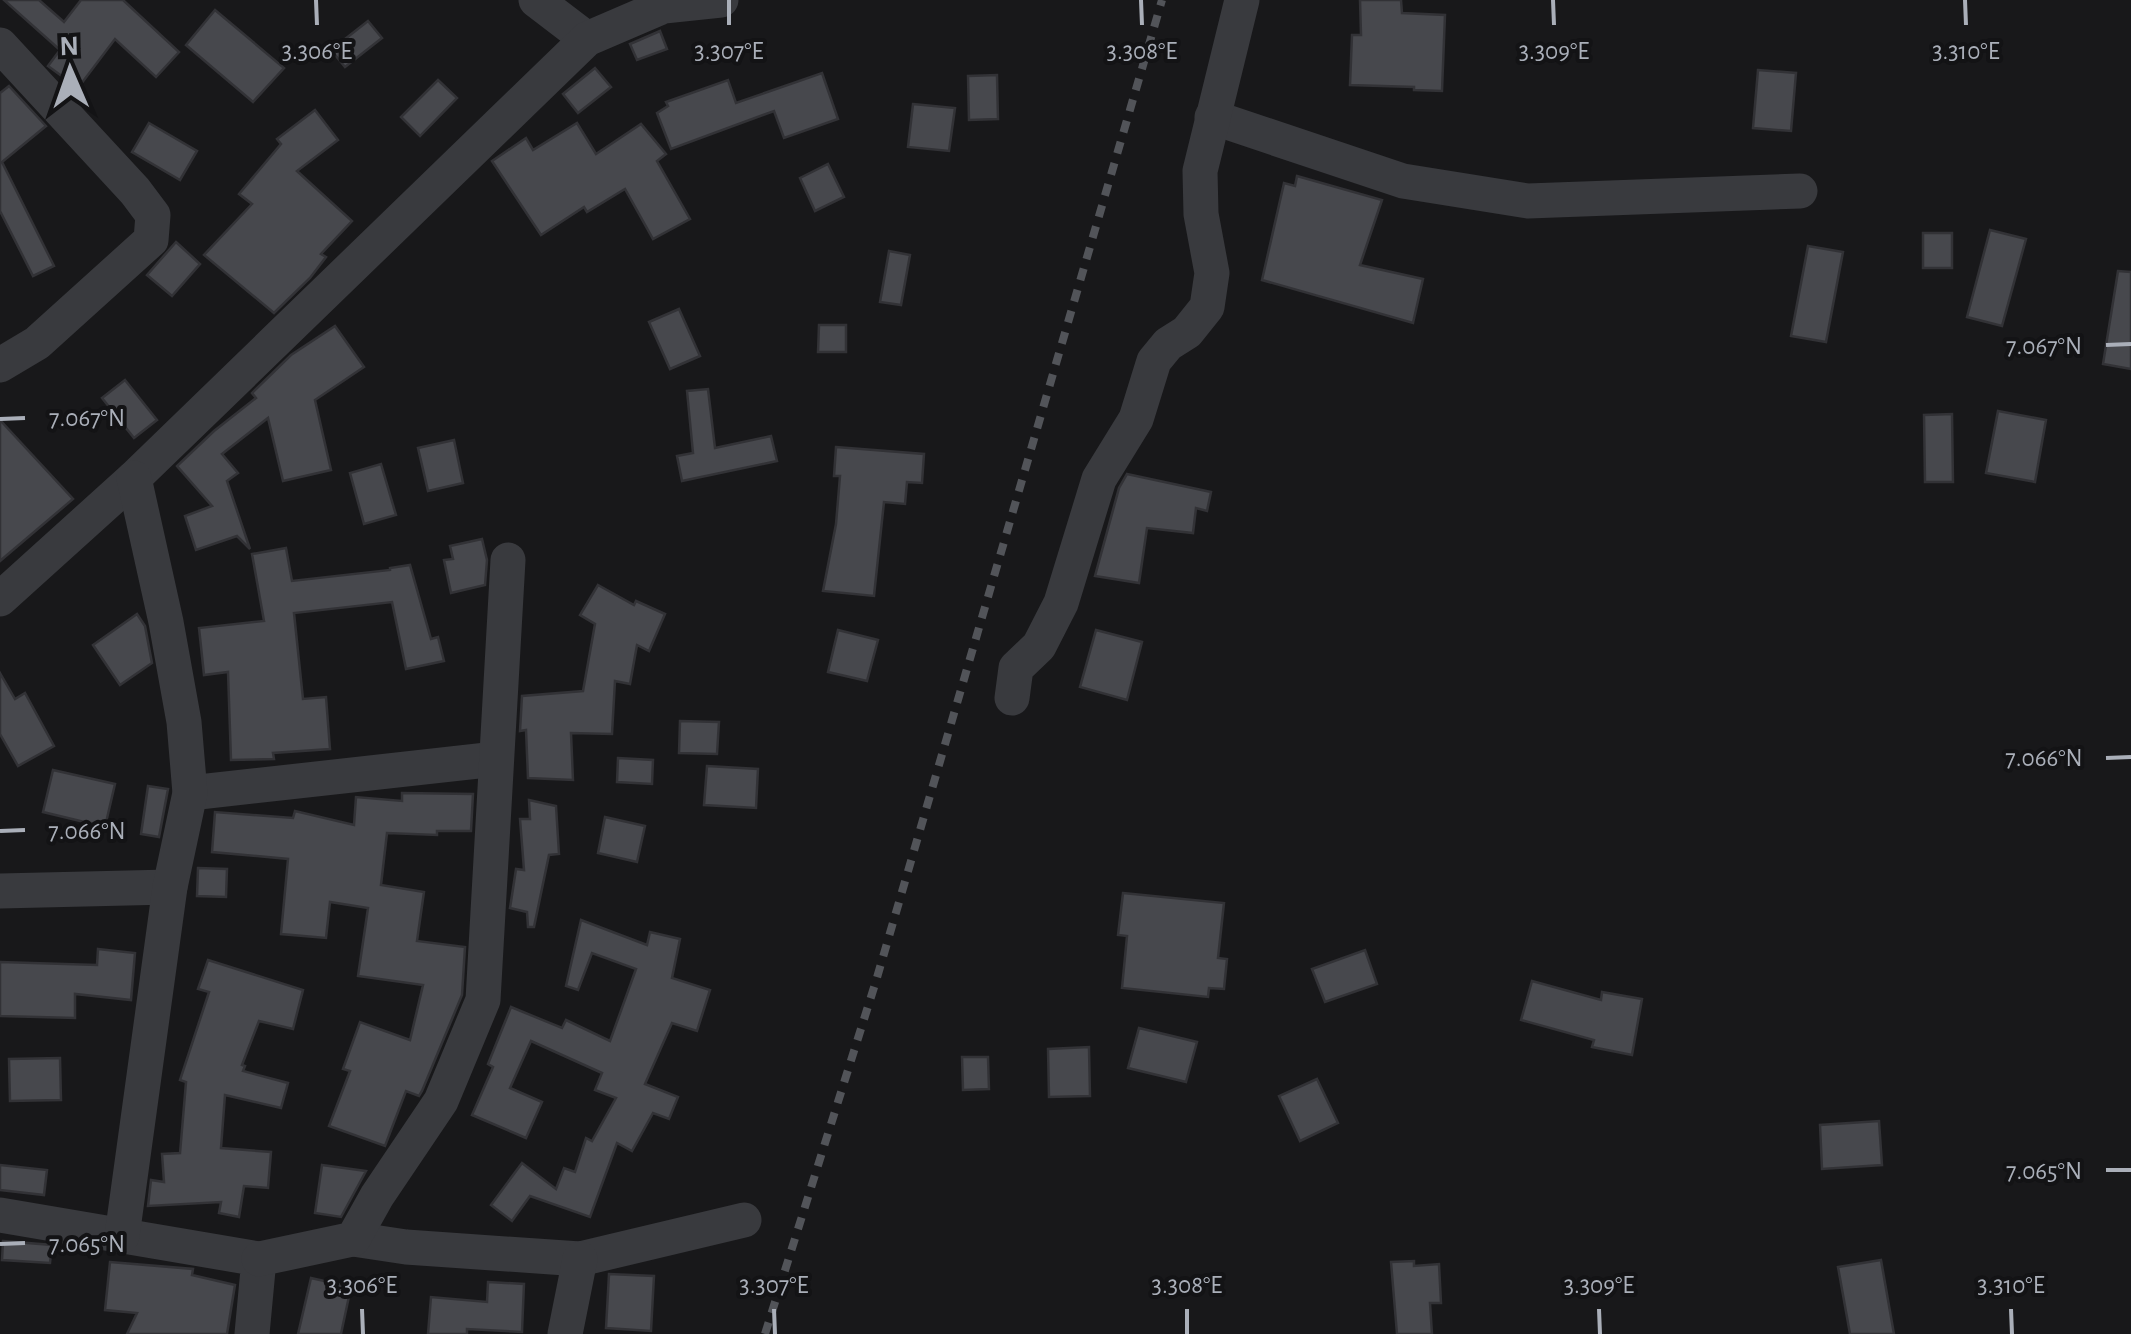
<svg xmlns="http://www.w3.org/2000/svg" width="2131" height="1334" viewBox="0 0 2131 1334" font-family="'Alegreya Sans',sans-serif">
<rect width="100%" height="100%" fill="#18181a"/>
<g fill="#47484d" stroke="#323236" stroke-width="2.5">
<polygon points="4,0 39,0 64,22 81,0 123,0 179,52 156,77 115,39 78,88 48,66 60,50"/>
<polygon points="1360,0 1401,0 1402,13 1445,15 1442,91 1414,90 1414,87 1350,85 1352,35 1361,35"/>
<polygon points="215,10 284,68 253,102 186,45"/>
<polygon points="368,21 382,38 345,67 331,50"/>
<polygon points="660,31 667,49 637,60 630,44"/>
<polygon points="595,68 611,87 578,113 563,94"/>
<polygon points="1758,70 1796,73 1791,131 1753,128"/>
<polygon points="822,73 838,119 784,138 774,111 671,149 657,113 668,106 666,102 728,80 736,103"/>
<polygon points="997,75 998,119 969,120 968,76"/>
<polygon points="438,80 457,98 420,136 401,117"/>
<polygon points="9,86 46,126 2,162 54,266 33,276 0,211 0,93"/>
<polygon points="913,104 955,108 949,151 908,147"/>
<polygon points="315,110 338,140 297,171 352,221 321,254 326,257 310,278 274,313 204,255 252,204 239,194 281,144 277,139"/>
<polygon points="149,123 197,151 180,180 132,152"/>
<polygon points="577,123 596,154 641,124 666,154 657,161 690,219 653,239 625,189 587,212 584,207 541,235 492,161 526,138 533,150"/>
<polygon points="828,164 844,197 815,211 800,178"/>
<polygon points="1297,176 1382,200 1360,265 1423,279 1413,323 1262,280 1284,183 1295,186"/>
<polygon points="1990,230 2026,239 2002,326 1967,317"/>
<rect x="1923" y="233" width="29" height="35"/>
<polygon points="176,242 200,264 172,296 147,275"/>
<polygon points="1808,246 1843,252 1826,342 1791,336"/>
<polygon points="889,251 910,255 901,305 880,302"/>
<polygon points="2118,271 2131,272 2131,369 2103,364"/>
<polygon points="679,309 700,356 670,369 649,322"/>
<polygon points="819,325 846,325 846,352 818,352"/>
<polygon points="335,326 364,367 315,400 331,470 283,481 268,418 222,454 238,473 227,481 250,549 237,536 196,550 185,516 212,506 177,466 214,431 256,398 252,393 291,355"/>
<polygon points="125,380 157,420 134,438 102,398"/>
<polygon points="708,389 715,448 771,436 777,461 682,481 677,456 693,453 687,391"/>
<polygon points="1998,411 2046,420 2035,482 1986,473"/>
<polygon points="1952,414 1953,482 1925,482 1924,415"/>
<polygon points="0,420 73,499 0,561"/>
<polygon points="454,440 463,483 428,491 418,448"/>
<polygon points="836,447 924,454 922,483 907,482 905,504 884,502 874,596 823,591 836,524 840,476 834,476"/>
<polygon points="381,464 396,515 364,524 350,473"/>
<polygon points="1127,474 1211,492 1207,511 1196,508 1193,533 1147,528 1139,583 1095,576 1119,488"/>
<polygon points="482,539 487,560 485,585 451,593 444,560 453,559 450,546"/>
<polygon points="286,548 292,581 390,570 390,568 410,565 431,639 438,637 444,661 406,669 392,602 294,613 303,699 326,697 330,749 273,753 274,759 231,760 228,672 204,675 199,628 264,621 252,554"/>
<polygon points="598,585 634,605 636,601 665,614 649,651 637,645 630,684 615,681 612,734 571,733 573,780 528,778 526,730 520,731 522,696 583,691 595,624 580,615"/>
<polygon points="137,614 145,626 152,663 120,685 93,645"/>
<polygon points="838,630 878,640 867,681 828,672"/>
<polygon points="1096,630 1142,642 1127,700 1080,687"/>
<polygon points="0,673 15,699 25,693 54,746 18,766 0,734"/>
<polygon points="680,721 719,722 717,754 679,753"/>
<polygon points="618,758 653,760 652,784 617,782"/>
<polygon points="707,766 758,769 756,808 704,805"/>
<polygon points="53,770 115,784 105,827 43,812"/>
<polygon points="148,786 168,789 159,837 141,834"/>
<polygon points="402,793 473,794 471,831 437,831 437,835 387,833 381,885 424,892 417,941 465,947 462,995 422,1091 419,1096 406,1091 385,1146 329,1126 350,1071 343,1069 360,1022 410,1040 423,985 358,976 368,908 330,902 326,938 281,934 288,859 212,852 215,812 293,818 295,811 354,825 356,797 402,801"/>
<polygon points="529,800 556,806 559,854 549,855 534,927 528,927 527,912 510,908 516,869 524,870 520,819 530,819"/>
<polygon points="605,817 645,826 637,862 598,853"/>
<polygon points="198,868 227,869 226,897 197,896"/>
<polygon points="1123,893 1224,903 1218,958 1227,959 1224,989 1209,988 1208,997 1122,988 1127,936 1118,935"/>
<polygon points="581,920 647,945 650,932 680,939 672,978 710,990 697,1031 672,1023 645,1084 678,1097 669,1119 653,1113 632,1151 617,1143 590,1217 530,1196 512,1221 491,1205 522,1163 556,1189 564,1168 575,1172 586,1138 592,1141 616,1098 595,1090 602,1073 531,1041 510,1088 542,1102 526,1138 472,1115 493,1067 488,1064 511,1007 562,1028 566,1020 610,1041 636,969 592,953 578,990 566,986"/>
<polygon points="98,949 135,953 131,1000 75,994 75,1018 0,1016 0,962 97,965"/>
<polygon points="1365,950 1377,984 1325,1002 1312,969"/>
<polygon points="208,960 303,990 293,1029 259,1021 242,1065 245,1066 243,1071 288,1083 281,1108 225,1095 221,1148 271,1152 268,1188 244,1186 239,1217 219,1213 221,1202 148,1206 151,1180 164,1182 162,1154 180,1153 186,1082 180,1080 209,992 198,989"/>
<polygon points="1532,981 1601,1000 1602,992 1642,999 1632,1055 1592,1047 1594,1040 1521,1020"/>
<polygon points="1139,1028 1197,1042 1186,1082 1128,1068"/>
<polygon points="1089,1047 1090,1096 1049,1097 1048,1049"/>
<polygon points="962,1057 988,1057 989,1089 963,1090"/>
<polygon points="60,1058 61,1100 10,1101 9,1059"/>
<polygon points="1317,1079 1338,1123 1300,1141 1279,1096"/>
<polygon points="1879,1121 1882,1165 1822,1169 1820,1125"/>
<polygon points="0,1165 47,1170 44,1195 0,1190"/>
<polygon points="322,1165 366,1171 341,1217 315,1213"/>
<polygon points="3,1241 52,1245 50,1263 2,1260"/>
<polygon points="1881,1260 1894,1334 1850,1334 1838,1267"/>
<polygon points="1414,1261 1414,1266 1439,1264 1441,1303 1430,1303 1432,1334 1397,1334 1391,1262"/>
<polygon points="110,1262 193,1269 192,1275 235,1285 227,1334 127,1334 137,1313 105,1310"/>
<polygon points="609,1274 654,1276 651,1331 606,1328"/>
<polygon points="311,1278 351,1287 341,1334 298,1334"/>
<polygon points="488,1282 524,1284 522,1332 467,1329 467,1334 428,1334 431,1297 487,1302"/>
</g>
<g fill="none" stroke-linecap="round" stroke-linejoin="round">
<g stroke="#393a3e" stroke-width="35">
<polyline points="536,0 587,39"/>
<polyline points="0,45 135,191 153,215 151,240 37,343 0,365"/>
<polyline points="1212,117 1403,181 1528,201 1800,191"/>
<polyline points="0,599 134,478 587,39 664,6 721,0"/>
<polyline points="1012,698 1016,668 1039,646 1061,603 1099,479 1136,419 1154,361 1168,344 1187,332 1207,307 1212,273 1201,214 1200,171 1242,0"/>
<polyline points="190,793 496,759"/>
<polyline points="0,891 170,887"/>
<polyline points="0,1215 259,1259 252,1334"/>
<polyline points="122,1236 170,887 190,793 184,722 166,622 134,478"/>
<polyline points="353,1239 406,1247 580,1259 744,1220"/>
<polyline points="259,1259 353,1239 377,1196 441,1101 483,1000 508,560"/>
<polyline points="565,1334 580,1259"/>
</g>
<polyline stroke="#525459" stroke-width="8" stroke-dasharray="12 10" stroke-linecap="butt" points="765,1334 876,981 1162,0"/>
</g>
<path fill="none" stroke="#aaafb9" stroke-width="4" d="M316 0 317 25M729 0V25M1141 0 1142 25M1553 0 1554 25M1965 0 1966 25M2106 345 2131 344M0 419 25 418M2106 758 2131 757M0 831 25 830M2106 1170H2131M0 1244 25 1243M362 1309 363 1334M774 1309 775 1334M1187 1309V1334M1599 1309 1600 1334M2011 1309 2012 1334"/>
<g font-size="25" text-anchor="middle" fill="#aaafb9" stroke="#131315" stroke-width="8" stroke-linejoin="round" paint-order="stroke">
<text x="317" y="59">3.306°E</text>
<text x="729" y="59">3.307°E</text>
<text x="1142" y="59">3.308°E</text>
<text x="1554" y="59">3.309°E</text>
<text x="1966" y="59">3.310°E</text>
<text x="2044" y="354">7.067°N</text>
<text x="87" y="426">7.067°N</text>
<text x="2044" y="766">7.066°N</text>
<text x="87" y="839">7.066°N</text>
<text x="2044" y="1179">7.065°N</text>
<text x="87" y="1252">7.065°N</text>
<text x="362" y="1293">3.306°E</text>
<text x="774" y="1293">3.307°E</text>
<text x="1187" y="1293">3.308°E</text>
<text x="1599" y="1293">3.309°E</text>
<text x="2011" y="1293">3.310°E</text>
</g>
<g transform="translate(70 70) rotate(358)" stroke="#131315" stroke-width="8" paint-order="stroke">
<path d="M0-8L18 38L0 25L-18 38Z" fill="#aaafb9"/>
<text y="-15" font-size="28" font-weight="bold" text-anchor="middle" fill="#aaafb9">N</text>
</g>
</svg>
